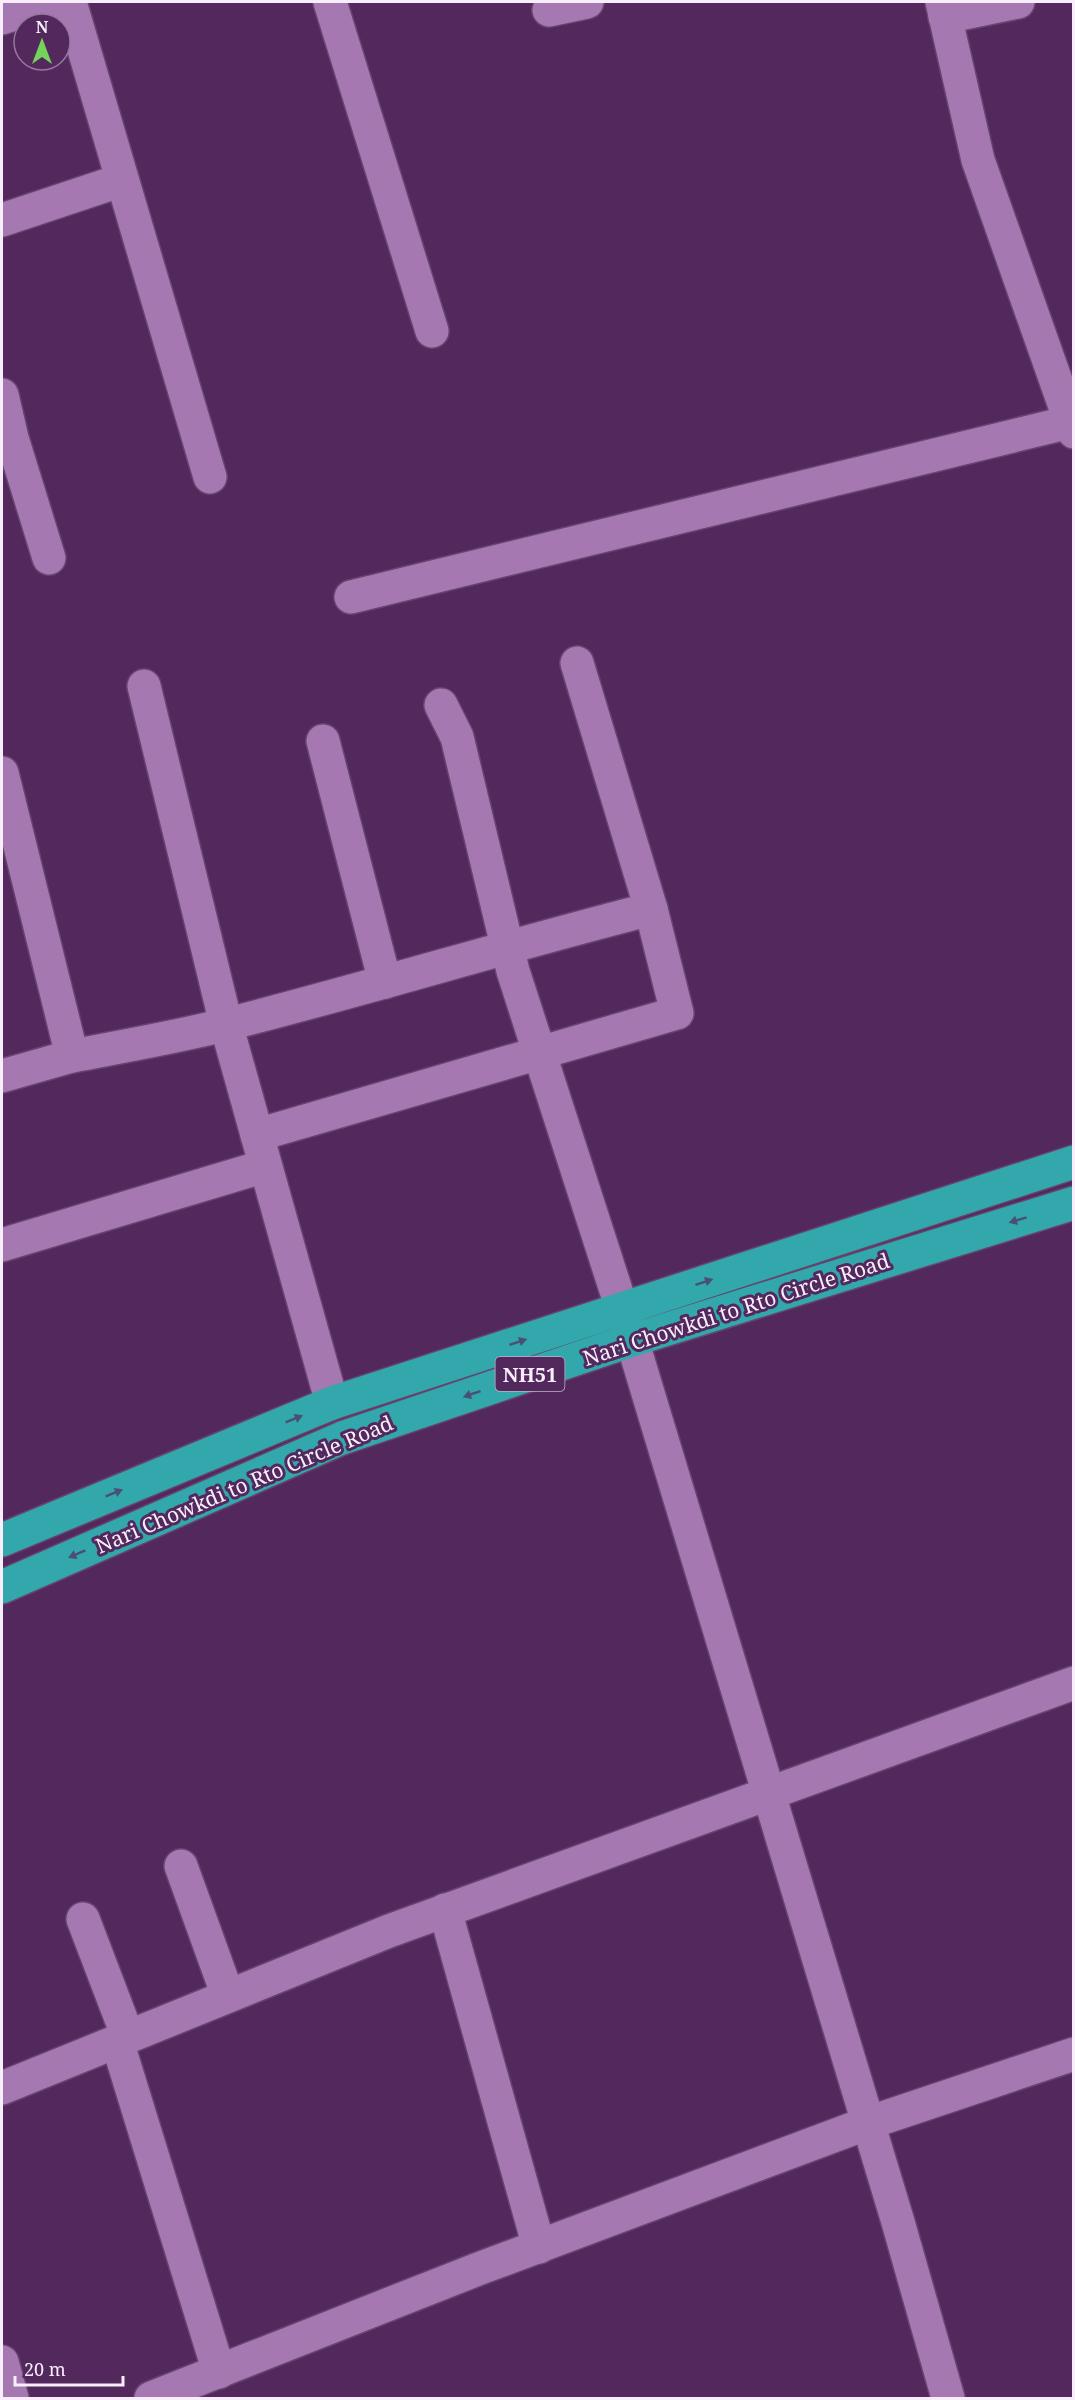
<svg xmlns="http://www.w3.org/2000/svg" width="1075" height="2400" viewBox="0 0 1075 2400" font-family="'Noto Serif',serif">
<rect width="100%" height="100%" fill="#53295d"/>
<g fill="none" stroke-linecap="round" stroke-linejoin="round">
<g stroke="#66446e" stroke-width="36">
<g id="street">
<polyline points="70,2 210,477"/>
<polyline points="330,2 432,331"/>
<polyline points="942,2 978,160 1074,432"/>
<polyline points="549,10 587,2"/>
<polyline points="945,17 1018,2"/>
<polyline points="2,18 51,2"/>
<polyline points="2,220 122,180"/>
<polyline points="2,395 12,438 49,558"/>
<polyline points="351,597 1070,422"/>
<polyline points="144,686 226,1024 332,1403"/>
<polyline points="441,705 457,737 513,971 632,1340 898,2222 948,2398"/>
<polyline points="323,741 385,982"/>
<polyline points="2,773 72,1056 2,1076"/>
<path d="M72 1056C124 1046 177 1037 228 1024 370 988 509 945 651 909L577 663"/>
<polyline points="257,1135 677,1013 651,909"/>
<polyline points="2,1245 265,1166"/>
<polyline points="181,1866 228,1996"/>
<polyline points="445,1910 539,2247"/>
<polyline points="83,1919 128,2037"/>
<polyline points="117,2041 219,2372"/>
<polyline points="2,2088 389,1931 1074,1683"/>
<polyline points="2,2362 12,2398"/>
<polyline points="151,2398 478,2269 868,2123 1074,2054"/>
</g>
</g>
<g stroke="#66446e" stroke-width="36">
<g id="highway">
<polyline points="2,1540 332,1403 1074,1162"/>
<polyline points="2,1587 342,1438 632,1340 1074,1203"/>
</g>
</g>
<use href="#street" stroke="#a678b2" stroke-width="33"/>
<use href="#highway" stroke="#32a7ac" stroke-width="33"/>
</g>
<defs><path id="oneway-solid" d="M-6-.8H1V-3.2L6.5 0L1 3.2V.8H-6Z" transform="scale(1.5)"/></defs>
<g fill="#494f75">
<use href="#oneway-solid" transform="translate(1018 1220) rotate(163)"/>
<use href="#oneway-solid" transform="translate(704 1282) rotate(-18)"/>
<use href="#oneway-solid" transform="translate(518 1342) rotate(-18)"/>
<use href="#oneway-solid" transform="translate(472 1394) rotate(161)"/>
<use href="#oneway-solid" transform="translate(294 1419) rotate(-22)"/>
<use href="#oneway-solid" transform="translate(114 1493) rotate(-22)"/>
<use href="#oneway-solid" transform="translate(77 1554) rotate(156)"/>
</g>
<g text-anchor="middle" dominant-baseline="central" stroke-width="6" stroke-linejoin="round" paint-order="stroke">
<rect fill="#53295d" stroke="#c6b3cc" stroke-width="1.5" x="495.5" y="1357" width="69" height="34" rx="4.5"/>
<g font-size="20" font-weight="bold" fill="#f8eefb">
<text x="530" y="1374">NH51</text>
</g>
<g font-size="21" fill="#f8eefb" stroke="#53295d">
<text transform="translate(736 1309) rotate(-18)">Nari Chowkdi to Rto Circle Road</text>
<text transform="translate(244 1484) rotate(-23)">Nari Chowkdi to Rto Circle Road</text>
</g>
</g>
<rect width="1075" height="2400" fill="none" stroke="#f8eefb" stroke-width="6"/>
<g transform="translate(42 42)"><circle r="28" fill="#53295d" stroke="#95789c" stroke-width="1.5"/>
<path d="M0-4.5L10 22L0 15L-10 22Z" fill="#75d25b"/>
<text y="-9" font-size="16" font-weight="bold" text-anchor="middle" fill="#f8eefb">N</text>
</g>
<path d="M15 2376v9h108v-9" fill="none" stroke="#f8eefb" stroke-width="3"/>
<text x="24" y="2376" font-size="18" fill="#f8eefb" stroke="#53295d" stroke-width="4.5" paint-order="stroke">20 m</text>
</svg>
